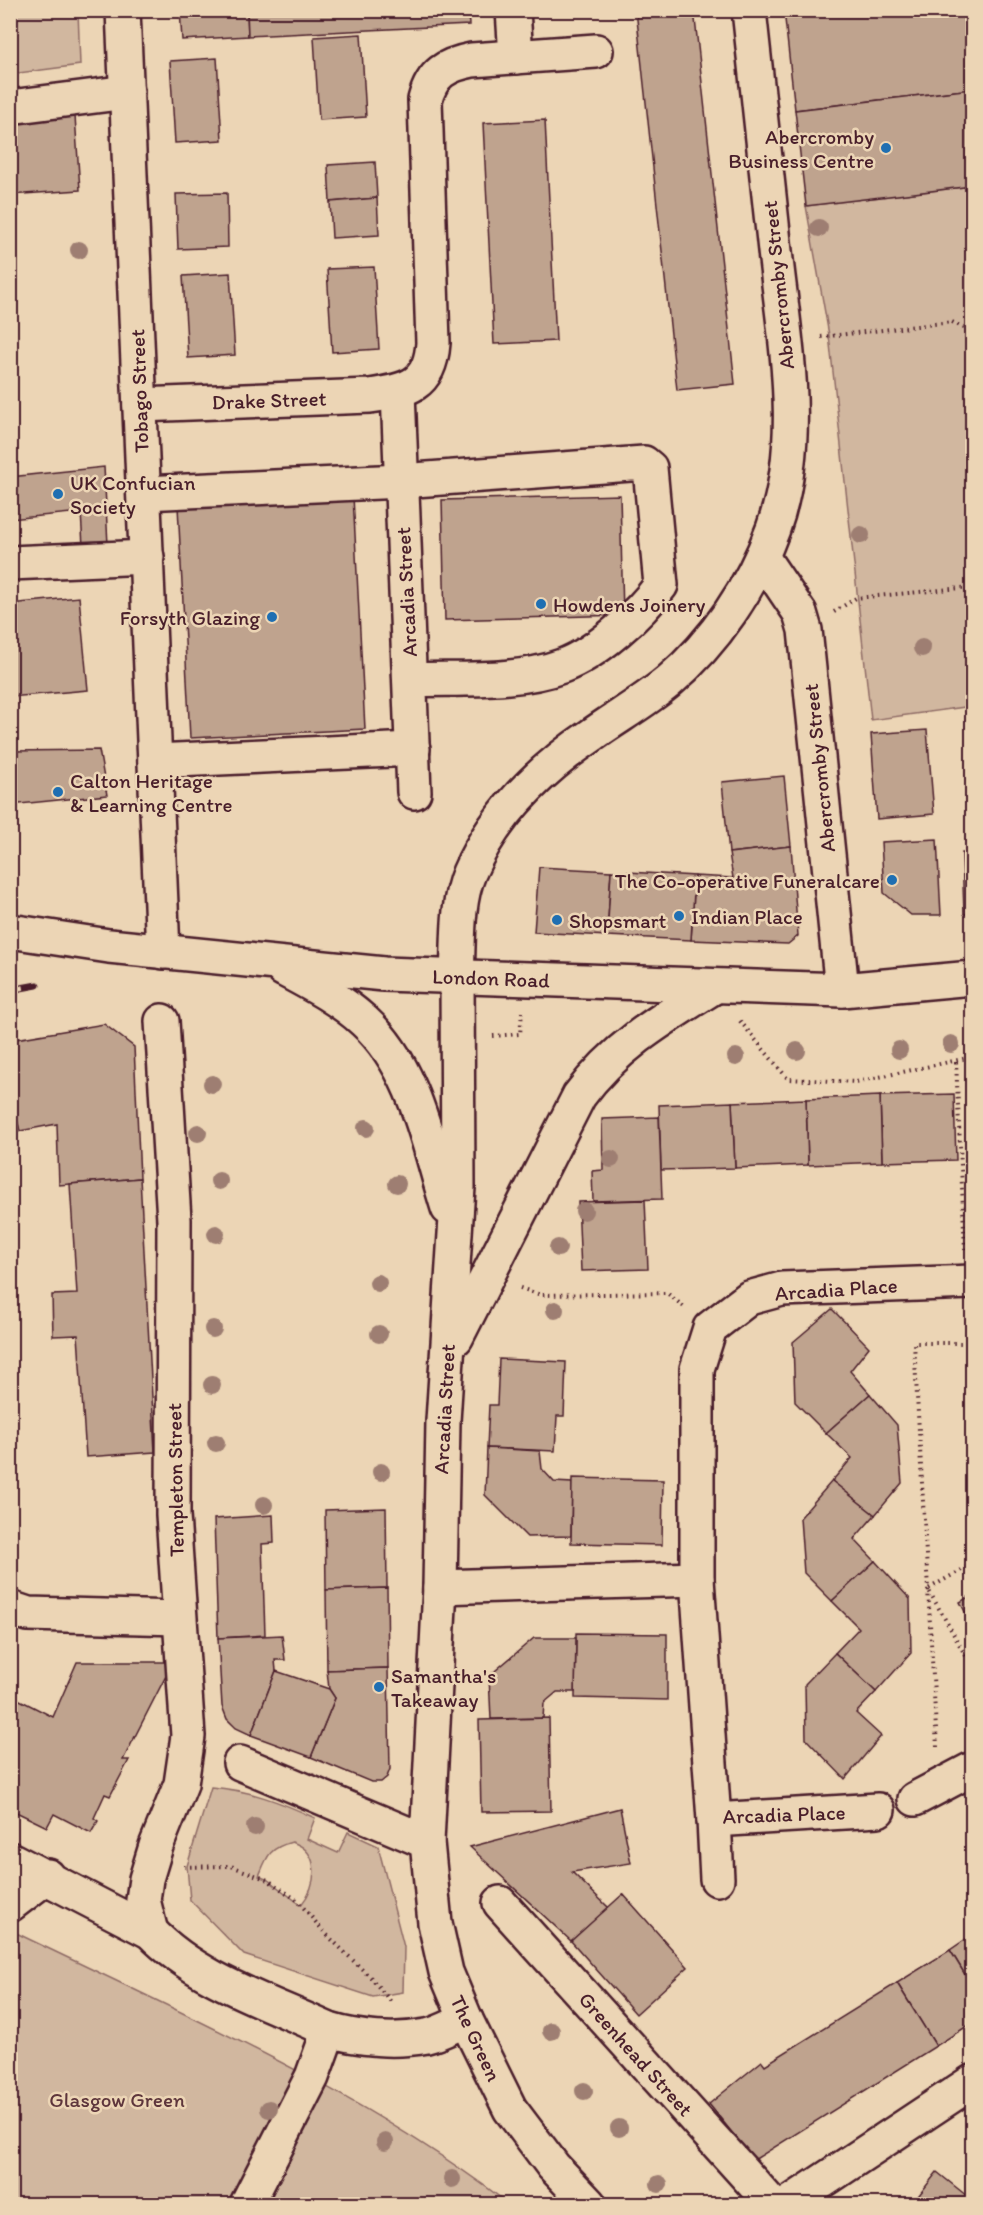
<svg xmlns="http://www.w3.org/2000/svg" width="983" height="2215" viewBox="0 0 983 2215" font-family="Itim,sans-serif">
<rect width="100%" height="100%" fill="#ecd5b5"/>
<filter id="ink" filterUnits="userSpaceOnUse"><feTurbulence type="fractalNoise" baseFrequency=".0167" numOctaves="2"/><feDisplacementMap in="SourceGraphic" scale="12" xChannelSelector="R" yChannelSelector="G"/><feConvolveMatrix kernelMatrix="1 2 1 2 8 2 1 2 1" color-interpolation-filters="sRGB"/></filter>
<g filter="url(#ink)">
<g fill="#d1b79f" stroke="#8e6b65" stroke-width="1.5" fill-rule="evenodd">
<polygon points="10,11 78,11 80,65 11,74"/>
<polygon points="972,186 972,706 871,720 829,335 806,206"/>
<path d="M211 1787C249 1790 281 1802 315 1818L307 1839 338 1853 348 1832 378 1846 404 1947 403 1992 373 1997 244 1955 190 1900 187 1866ZM292 1842C322 1852 317 1885 301 1905L268 1880 259 1876C267 1856 269 1848 292 1842Z"/>
<path d="M10 1930C181 2013 358 2089 509 2204H11Z"/>
</g>
<g fill="#bfa38e" stroke="#4a1f2b" stroke-width="1.5">
<polygon points="180,10 247,10 248,36 182,40"/>
<polygon points="247,10 468,10 469,25 248,36"/>
<polygon points="636,10 694,10 735,384 677,390"/>
<polygon points="784,10 972,10 972,89 795,110"/>
<polygon points="361,34 366,117 319,120 314,37"/>
<polygon points="217,58 222,140 175,143 170,61"/>
<polygon points="972,89 972,186 806,206 795,110"/>
<polygon points="75,116 80,190 10,195 10,120"/>
<polygon points="545,120 556,341 494,344 483,123"/>
<polygon points="375,162 377,198 330,202 328,165"/>
<polygon points="227,193 228,247 178,249 176,194"/>
<polygon points="377,198 379,235 332,238 330,202"/>
<polygon points="374,267 379,349 332,352 327,269"/>
<polygon points="230,273 235,355 188,358 183,276"/>
<polygon points="104,467 108,545 83,546 81,512 10,519 10,477"/>
<polygon points="620,495 623,615 445,620 442,500"/>
<polygon points="353,496 365,729 190,738 178,506"/>
<polygon points="79,597 88,690 10,697 10,604"/>
<polygon points="927,730 934,814 877,819 871,734"/>
<polygon points="99,750 107,795 10,805 10,751"/>
<polygon points="784,776 791,846 729,853 722,782"/>
<polygon points="937,839 941,915 911,915 884,893 881,842"/>
<polygon points="791,846 798,936 788,944 691,940 695,876 733,878 729,853"/>
<polygon points="962,853 972,853 972,914 964,914"/>
<polygon points="539,867 611,871 607,936 534,932"/>
<polygon points="611,871 695,876 691,940 607,936"/>
<polygon points="104,1024 134,1047 140,1178 59,1185 57,1124 20,1131 16,1115 10,1116 10,1040"/>
<polygon points="954,1094 956,1160 882,1162 880,1096"/>
<polygon points="880,1096 882,1162 808,1165 806,1099"/>
<polygon points="806,1099 808,1165 735,1168 732,1102"/>
<polygon points="732,1102 735,1168 661,1170 659,1105"/>
<polygon points="659,1117 662,1199 593,1201 592,1171 603,1170 602,1119"/>
<polygon points="140,1178 155,1452 86,1457 78,1335 53,1336 52,1295 77,1294 70,1184"/>
<polygon points="645,1200 648,1269 581,1271 578,1202"/>
<polygon points="832,1309 869,1347 850,1371 870,1394 826,1433 795,1402 793,1342"/>
<polygon points="499,1359 566,1362 564,1416 557,1416 555,1451 487,1448 489,1405 497,1405"/>
<polygon points="870,1394 897,1425 902,1483 875,1515 832,1481 852,1458 826,1433"/>
<polygon points="487,1448 540,1451 542,1469 554,1482 572,1483 571,1536 527,1537 485,1495"/>
<polygon points="572,1478 663,1480 662,1545 571,1543"/>
<polygon points="832,1481 875,1515 854,1539 875,1561 832,1601 804,1573 800,1518"/>
<polygon points="386,1508 387,1588 326,1590 325,1510"/>
<polygon points="273,1515 274,1543 262,1544 265,1635 218,1638 214,1519"/>
<polygon points="875,1561 910,1599 911,1653 876,1692 835,1653 859,1628 832,1601"/>
<polygon points="387,1588 388,1668 327,1670 326,1590"/>
<polygon points="972,1595 972,1625 960,1602"/>
<polygon points="576,1633 667,1634 667,1700 575,1698"/>
<polygon points="282,1635 285,1660 275,1660 276,1671 251,1735 236,1728 227,1719 222,1706 218,1638"/>
<polygon points="534,1638 576,1638 575,1692 557,1692 544,1703 543,1718 491,1719 489,1676"/>
<polygon points="835,1653 876,1692 856,1713 881,1736 845,1779 806,1739 805,1684"/>
<polygon points="77,1662 173,1662 123,1760 129,1760 110,1796 105,1794 94,1818 98,1821 91,1833 54,1814 47,1827 10,1809 13,1790 10,1789 10,1695 53,1717"/>
<polygon points="388,1668 390,1769 387,1777 381,1782 371,1782 311,1757 335,1698 329,1689 327,1670"/>
<polygon points="276,1671 329,1689 335,1698 311,1757 251,1735"/>
<polygon points="549,1718 551,1811 481,1812 479,1720"/>
<polygon points="620,1808 631,1863 572,1872 609,1908 571,1941 470,1847"/>
<polygon points="623,1894 688,1967 636,2014 571,1941"/>
<polygon points="972,1935 972,1986 950,1950"/>
<polygon points="950,1950 972,1986 972,2023 936,2046 897,1983"/>
<polygon points="897,1983 936,2046 754,2160 709,2104 762,2061 765,2065"/>
<polygon points="937,2172 972,2200 972,2204 912,2204"/>
</g>
<g fill="none" stroke-linecap="round" stroke-linejoin="round">
<g stroke="#4a1f2b" stroke-width="38">
<g id="minor">
<polyline points="123,10 163,952"/>
<polyline points="513,10 516,57"/>
<polyline points="10,107 127,92"/>
<polyline points="398,392 414,792"/>
<path d="M140 405 370 396C408 390 430 386 433 343L425 100C432 73 446 65 472 60L596 51"/>
<path d="M144 493 401 481 644 463 650 468 661 585C640 614 597 653 562 666 516 683 458 678 410 680"/>
<polyline points="762,557 800,613 805,630 842,990"/>
<polyline points="10,563 147,557"/>
<polyline points="155,761 413,749"/>
<path d="M457 976C459 943 456 904 469 873 494 815 540 770 592 735 617 717 644 702 668 682 715 642 752 587 773 529 805 440 785 342 775 251 766 171 757 91 749 10"/>
<polyline points="440,1587 697,1579"/>
<polyline points="10,1608 28,1614 179,1618"/>
<polyline points="240,1763 427,1842"/>
<polyline points="915,1799 972,1769"/>
<polyline points="878,1810 714,1820 697,1579 697,1369 710,1328 749,1298 782,1289 972,1282"/>
<polyline points="714,1820 717,1879"/>
<path d="M10 1859 151 1932C197 1980 269 2002 329 2030 359 2039 395 2042 427 2036 440 2033 454 2025 466 2020"/>
<polyline points="500,1903 772,2204"/>
<polyline points="10,1905 48,1876"/>
<polyline points="151,1932 143,1900 146,1879 156,1846 181,1784 188,1736 173,1515 174,1220 162,1021"/>
<polyline points="247,2204 312,2077 329,2030"/>
<polyline points="788,2204 972,2082"/>
</g>
</g>
<g stroke="#4a1f2b" stroke-width="38">
<g id="major">
<polyline points="10,931 109,946 384,974 842,990 972,978"/>
<path d="M283 969C311 984 340 999 364 1021 416 1068 428 1145 448 1208"/>
<polyline points="457,976 458,1187 443,1421 440,1587 427,1842 435,1923 446,1972 466,2020 510,2109 553,2166 589,2204"/>
<path d="M456 1338 579 1096C615 1047 662 1019 712 988"/>
</g>
</g>
<g stroke="#4a1f2b" stroke-width="4" stroke-dasharray="1.5 4.5" stroke-linecap="butt">
<polyline points="821,337 952,322 972,332"/>
<polyline points="834,612 856,598 972,587"/>
<polyline points="740,1021 788,1079 856,1082 972,1057"/>
<polyline points="493,1036 520,1034 522,1012"/>
<polyline points="956,1062 965,1249"/>
<polyline points="520,1288 541,1295 667,1293 684,1307"/>
<polyline points="972,1564 928,1589 972,1667"/>
<polyline points="937,1747 914,1343 968,1343 967,1317"/>
<polyline points="184,1867 231,1866 268,1880 297,1900 324,1932 371,1978 392,2003"/>
</g>
<use href="#minor" stroke="#ecd5b5" stroke-width="33"/>
<use href="#major" stroke="#ecd5b5" stroke-width="33"/>
<g stroke="#4a1f2b" stroke-width="7">
<polyline id="rail" points="10,990 37,985"/>
</g>
<use href="#rail" stroke="#ecd5b5" stroke-width="4.5" stroke-dasharray="14" stroke-linecap="butt"/>
</g>
<g fill="#9e7e72">
<circle cx="819" cy="228" r="9"/>
<circle cx="79" cy="250" r="9"/>
<circle cx="861" cy="535" r="9"/>
<circle cx="922" cy="648" r="9"/>
<circle cx="951" cy="1044" r="9"/>
<circle cx="899" cy="1050" r="9"/>
<circle cx="797" cy="1051" r="9"/>
<circle cx="736" cy="1057" r="9"/>
<circle cx="212" cy="1084" r="9"/>
<circle cx="366" cy="1128" r="9"/>
<circle cx="198" cy="1133" r="9"/>
<circle cx="611" cy="1159" r="9"/>
<circle cx="219" cy="1181" r="9"/>
<circle cx="397" cy="1184" r="9"/>
<circle cx="584" cy="1211" r="9"/>
<circle cx="216" cy="1234" r="9"/>
<circle cx="558" cy="1248" r="9"/>
<circle cx="378" cy="1283" r="9"/>
<circle cx="555" cy="1310" r="9"/>
<circle cx="213" cy="1329" r="9"/>
<circle cx="379" cy="1334" r="9"/>
<circle cx="212" cy="1385" r="9"/>
<circle cx="216" cy="1443" r="9"/>
<circle cx="381" cy="1472" r="9"/>
<circle cx="264" cy="1505" r="9"/>
<circle cx="255" cy="1827" r="9"/>
<circle cx="551" cy="2031" r="9"/>
<circle cx="584" cy="2091" r="9"/>
<circle cx="269" cy="2109" r="9"/>
<circle cx="619" cy="2128" r="9"/>
<circle cx="385" cy="2142" r="9"/>
<circle cx="452" cy="2179" r="9"/>
<circle cx="659" cy="2184" r="9"/>
</g>
</g>
<g fill="#1f6fb2" stroke="#ecd5b5" stroke-width="2">
<circle cx="886" cy="148" r="6"/>
<circle cx="58" cy="494" r="6"/>
<circle cx="541" cy="604" r="6"/>
<circle cx="272" cy="617" r="6"/>
<circle cx="58" cy="792" r="6"/>
<circle cx="892" cy="880" r="6"/>
<circle cx="679" cy="916" r="6"/>
<circle cx="557" cy="920" r="6"/>
<circle cx="379" cy="1687" r="6"/>
</g>
<g text-anchor="middle" dominant-baseline="central" stroke-width="5" stroke-linejoin="round" paint-order="stroke">
<g font-size="21" fill="#4a1f2b" stroke="#ecd5b5" text-anchor="start">
<text x="874" y="136" text-anchor="end">Abercromby<tspan x="874" dy="24">Business Centre</tspan></text>
<text x="70" y="482">UK Confucian<tspan x="70" dy="24">Society</tspan></text>
<text x="553" y="604">Howdens Joinery</text>
<text x="260" y="617" text-anchor="end">Forsyth Glazing</text>
<text x="70" y="780">Calton Heritage<tspan x="70" dy="24">&amp; Learning Centre</tspan></text>
<text x="880" y="880" text-anchor="end">The Co-operative Funeralcare</text>
<text x="691" y="916">Indian Place</text>
<text x="569" y="920">Shopsmart</text>
<text x="391" y="1675">Samantha's<tspan x="391" dy="24">Takeaway</tspan></text>
</g>
<g font-size="21" fill="#4a1f2b" stroke="#ecd5b5">
<text transform="translate(778 285) rotate(-96)">Abercromby Street</text>
<text transform="translate(139 391) rotate(-92)">Tobago Street</text>
<text transform="translate(269 400) rotate(-2)">Drake Street</text>
<text transform="translate(406 592) rotate(-93)">Arcadia Street</text>
<text transform="translate(819 768) rotate(-96)">Abercromby Street</text>
<text transform="translate(491 978) rotate(2)">London Road</text>
<text transform="translate(836 1289) rotate(-4)">Arcadia Place</text>
<text transform="translate(444 1409) rotate(-87)">Arcadia Street</text>
<text transform="translate(175 1480) rotate(-91)">Templeton Street</text>
<text transform="translate(784 1814) rotate(-2)">Arcadia Place</text>
<text transform="translate(476 2038) rotate(65)">The Green</text>
<text transform="translate(636 2054) rotate(48)">Greenhead Street</text>
</g>
<g font-size="21" fill="#5e363c" stroke="#ecd5b5">
<text x="117" y="2099">Glasgow Green</text>
</g>
</g>
<rect width="983" height="2215" fill="none" stroke="#ecd5b5" stroke-width="36"/>
<rect x="18" y="18" width="947" height="2179" fill="none" stroke="#4a1f2b" stroke-width="2" filter="url(#ink)"/>
</svg>
